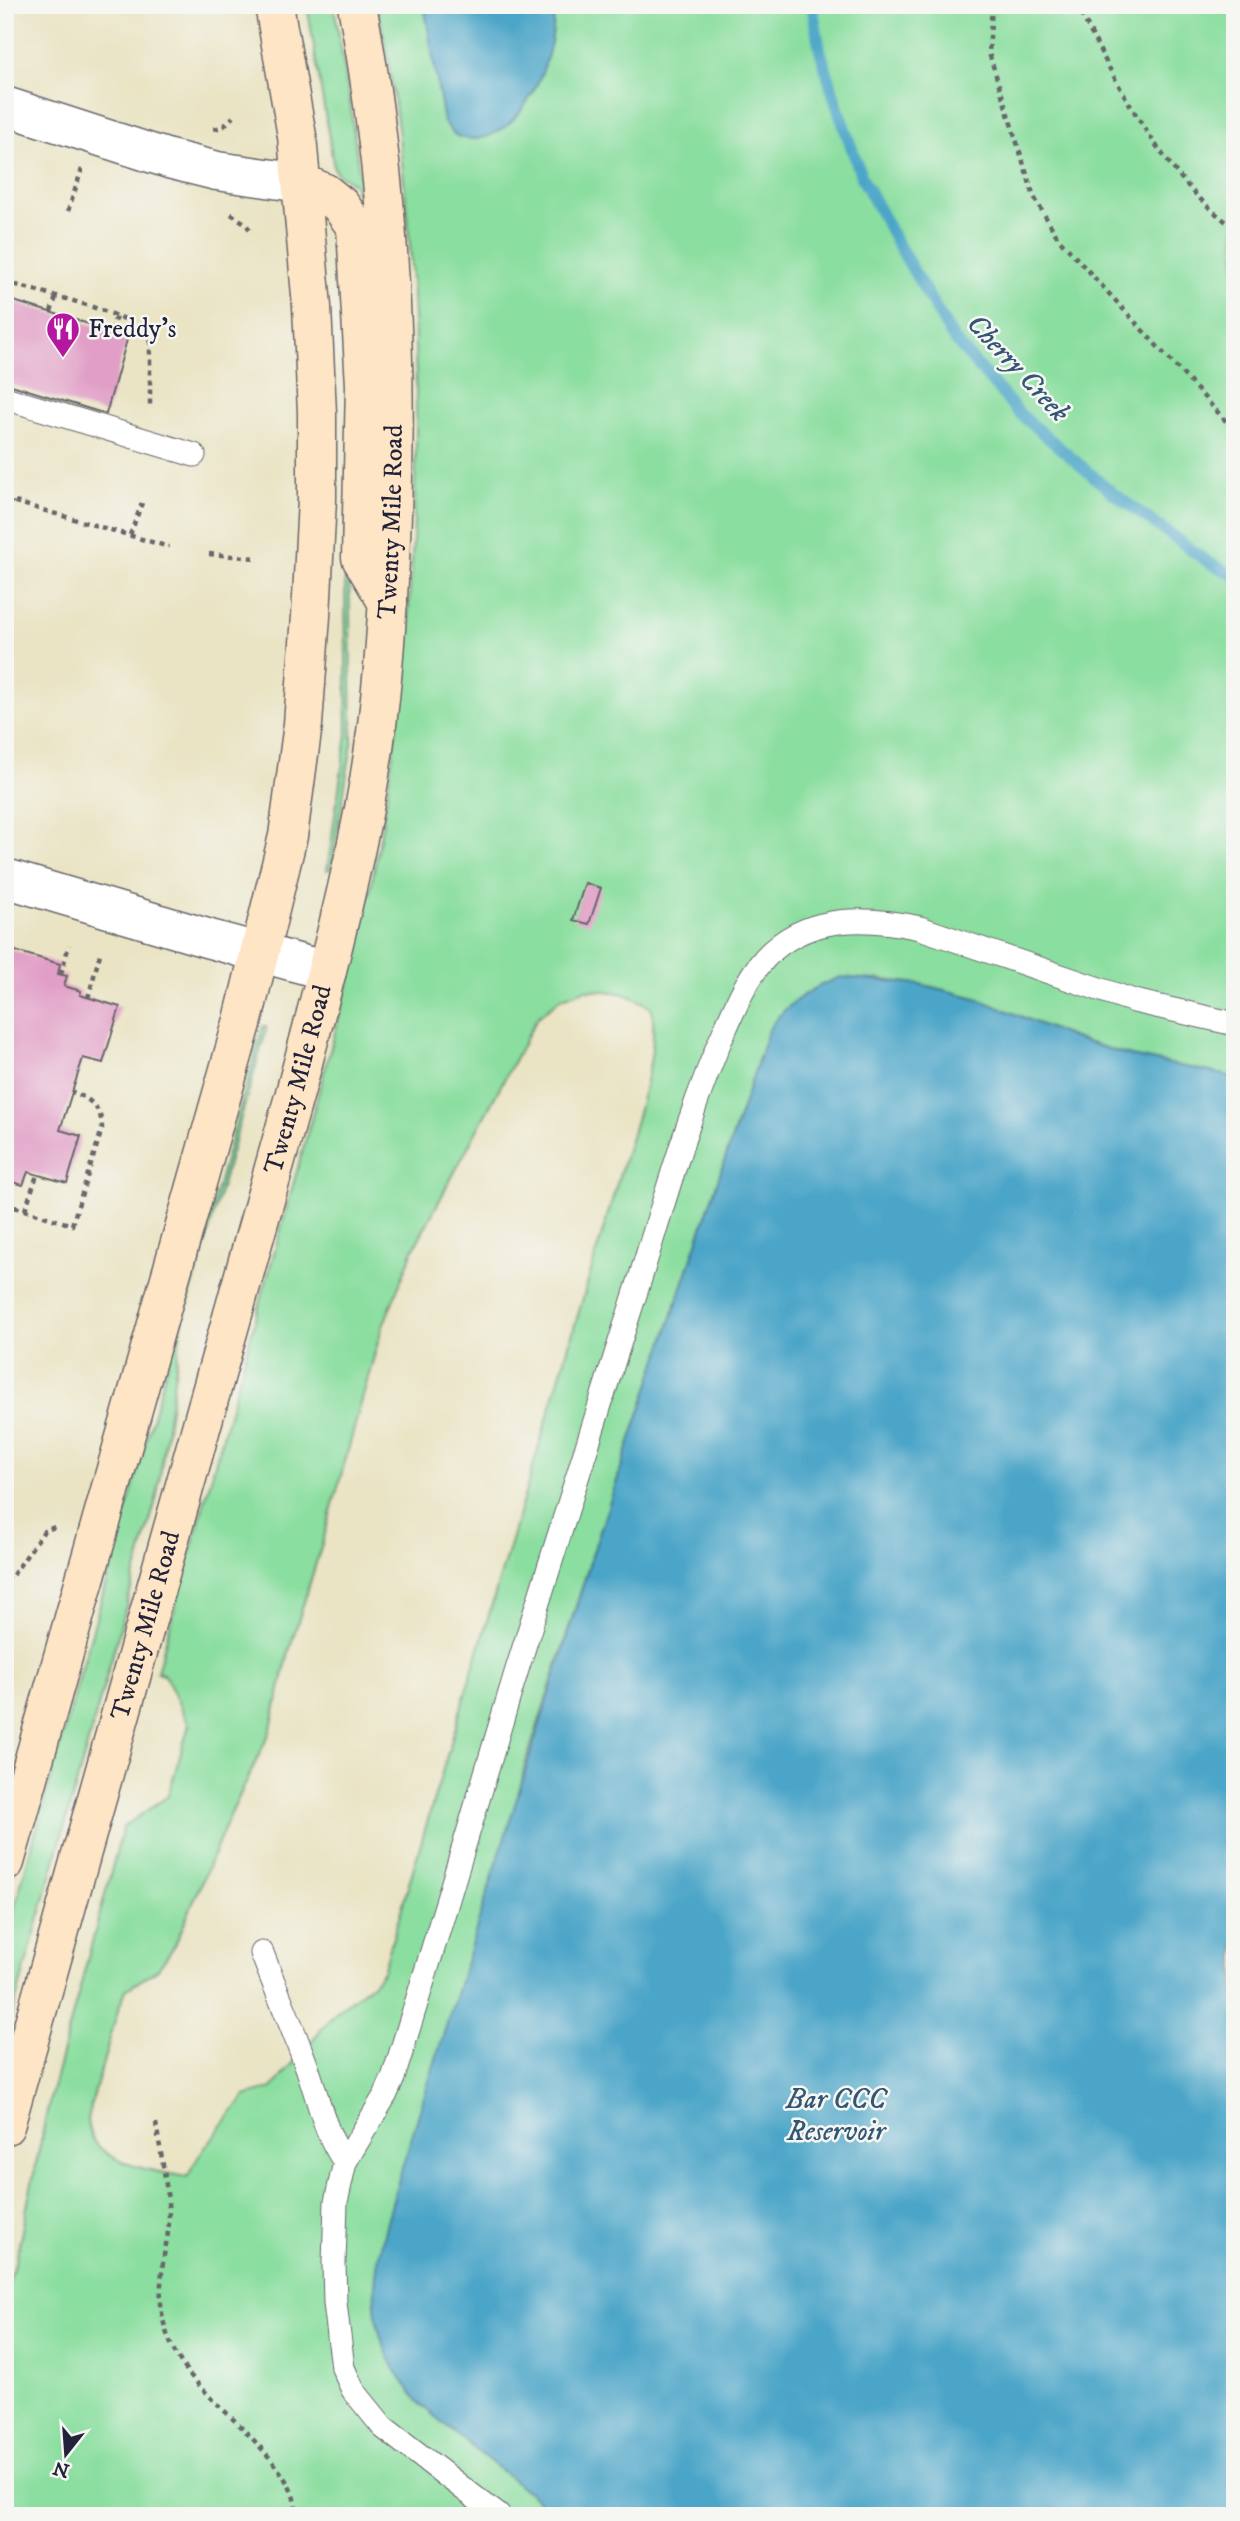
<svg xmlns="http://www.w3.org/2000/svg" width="1240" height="2521" viewBox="0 0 1240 2521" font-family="'IM FELL DW Pica',serif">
<rect width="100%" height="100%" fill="#f6f6f2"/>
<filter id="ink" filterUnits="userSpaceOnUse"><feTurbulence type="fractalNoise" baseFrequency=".0143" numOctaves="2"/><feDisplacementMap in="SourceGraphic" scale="14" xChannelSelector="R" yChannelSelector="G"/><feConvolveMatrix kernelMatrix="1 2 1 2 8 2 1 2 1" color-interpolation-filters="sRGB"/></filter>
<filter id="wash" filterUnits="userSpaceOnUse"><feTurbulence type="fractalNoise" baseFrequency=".00686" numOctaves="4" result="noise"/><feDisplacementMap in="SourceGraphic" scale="28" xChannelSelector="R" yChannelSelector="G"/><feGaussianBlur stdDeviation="1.57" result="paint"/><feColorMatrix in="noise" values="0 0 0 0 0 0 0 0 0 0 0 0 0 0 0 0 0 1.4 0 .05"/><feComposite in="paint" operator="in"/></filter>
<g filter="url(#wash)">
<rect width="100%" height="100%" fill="#eae4c4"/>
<g fill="#8ade9f" stroke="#56806d" stroke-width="2" fill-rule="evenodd">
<polygon points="307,5 334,5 351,110 363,204 358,204 355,185 337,173 334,168"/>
<path d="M377 5H1235V1077L1131 1056 1074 1038 976 998 920 984 877 979 759 1058 596 1543 524 1768 421 2405 557 2516H5V2296L16 2259 48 2107 123 1827 168 1796 189 1725 165 1675 157 1672C206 1499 255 1326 302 1153 330 1049 362 944 380 838 414 638 425 436 409 234 402 157 394 80 377 5ZM584 990C611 991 630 991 652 1009 657 1047 647 1077 638 1113L383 1971 374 1982 337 2011 272 2088 245 2096 204 2149 187 2177C152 2170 89 2165 87 2119L118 2010 126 1990 158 1969 175 1945 228 1820 270 1732 289 1651 324 1537 381 1331 414 1248 537 1018 560 999Z"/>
<polygon points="348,501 352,743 331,869 327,870 347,735 345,576"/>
<polygon points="263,1026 266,1026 266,1030 182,1325 157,1496 5,2039 5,1941"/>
</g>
<g fill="#4ba5c8" stroke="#366482" stroke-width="2">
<path d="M424 5H553C559 48 528 130 481 138 474 140 462 139 455 135 451 132 448 126 444 123Z"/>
<path d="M841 977 920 984 976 998 1073 1038 1131 1056 1235 1077V2516H557L421 2405C349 2322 376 2263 402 2168L596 1543 759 1058C763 1047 766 1032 773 1023 791 1000 815 986 841 977Z"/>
</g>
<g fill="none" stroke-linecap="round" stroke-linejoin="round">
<polyline stroke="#4ba5c8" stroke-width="12" points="812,5 820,50 837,106 862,178 896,241 953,338 1020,414 1113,493 1208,562 1235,576"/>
</g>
<g id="blocks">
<g fill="#e19ec6">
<polygon points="7,299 128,336 106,414 5,383 5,306"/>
<polygon points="585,883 601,888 589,924 573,920"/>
<polygon points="5,948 60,964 58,974 67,976 64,986 81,991 80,995 120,1007 103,1063 83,1058 60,1130 81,1136 67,1183 28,1172 23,1185 5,1180"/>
</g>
</g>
</g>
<g filter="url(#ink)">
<use href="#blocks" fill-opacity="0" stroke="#68666b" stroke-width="2"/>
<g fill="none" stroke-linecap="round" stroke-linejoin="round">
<g stroke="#68666b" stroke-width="25">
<g id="service">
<polyline points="5,398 194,455"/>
<path d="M262 1953C277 1993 295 2032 309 2073 320 2105 325 2134 345 2162"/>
<path d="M499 2516 383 2427 353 2390 343 2368 335 2303 334 2263 336 2202 345 2162 386 2094 393 2078C435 1944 475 1810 515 1676 556 1544 597 1413 639 1282 666 1196 690 1108 727 1025 738 1000 751 970 772 951 813 914 870 917 920 928L1134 1001 1235 1024"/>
</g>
</g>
<g stroke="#68666b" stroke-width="41">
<g id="minor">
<polyline points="5,106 169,159 217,171 302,183"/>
<polyline points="5,878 210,939 327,971"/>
</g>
</g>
<g stroke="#68666b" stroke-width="41">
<g id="secondary">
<polyline points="302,183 325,193 340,205 356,227 365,385 361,558 388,603"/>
<polyline points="5,1862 243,1020 288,836 303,724 311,616 317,499 317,413 312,307 297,136 274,5"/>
<path id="s1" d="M5 2126 295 1093C320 999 345 904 364 809 381 720 387 629 391 539 399 360 390 182 357 5"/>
</g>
</g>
<g stroke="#68666b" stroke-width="4.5" stroke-dasharray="5 5" stroke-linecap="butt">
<polyline points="992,5 989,53 1034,197 1058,238 1235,431"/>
<path d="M1077 5C1113 78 1166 182 1235 228"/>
<polyline points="214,129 224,126 233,117"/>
<polyline points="68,211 82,169"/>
<polyline points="231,214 245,223 253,234"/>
<path d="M5 282C33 290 137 315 150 335V409"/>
<polyline points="51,312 56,297"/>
<polyline points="111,331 116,316"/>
<polyline points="5,499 169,547"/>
<polyline points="5,522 12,501"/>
<polyline points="130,535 142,503"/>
<polyline points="209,554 256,558"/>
<polyline points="61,974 69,945"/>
<polyline points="88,998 100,954"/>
<path d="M5 1204 72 1225 102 1129C102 1108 91 1099 72 1092"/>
<polyline points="25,1210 37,1175"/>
<polyline points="5,1578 10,1579 44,1531 55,1527"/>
<path d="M156 2123C161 2156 169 2191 169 2224 168 2234 166 2245 164 2255 158 2298 158 2329 184 2367 209 2404 304 2471 295 2516"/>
</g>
<use href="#service" stroke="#fff" stroke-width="23"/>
<use href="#minor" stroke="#fff" stroke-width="38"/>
<use href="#secondary" stroke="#fde5c5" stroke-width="38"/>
</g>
</g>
<defs>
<g id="restaurant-pin" transform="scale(1.75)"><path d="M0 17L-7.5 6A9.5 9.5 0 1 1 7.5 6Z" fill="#b5179e" stroke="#f6f6f2"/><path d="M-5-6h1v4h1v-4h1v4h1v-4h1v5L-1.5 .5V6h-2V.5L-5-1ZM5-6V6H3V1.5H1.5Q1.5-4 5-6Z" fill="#fff"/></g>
</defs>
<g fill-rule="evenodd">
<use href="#restaurant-pin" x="63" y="329"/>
</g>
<g text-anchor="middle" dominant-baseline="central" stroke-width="5" stroke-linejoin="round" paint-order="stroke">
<g font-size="26" fill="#22223b" stroke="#f6f6f2" text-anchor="start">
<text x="88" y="329">Freddy's</text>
</g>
<g font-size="26" fill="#22223b" stroke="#f6f6f2">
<text stroke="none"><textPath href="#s1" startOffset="1654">Twenty Mile Road</textPath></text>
<text stroke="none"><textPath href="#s1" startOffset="1087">Twenty Mile Road</textPath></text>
<text stroke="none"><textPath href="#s1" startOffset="520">Twenty Mile Road</textPath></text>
</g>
<g font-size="28" font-style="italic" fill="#325673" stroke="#f6f6f2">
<text transform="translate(1018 368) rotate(47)">Cherry Creek</text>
<text x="836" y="2099">Bar CCC<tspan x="836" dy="32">Reservoir</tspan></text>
</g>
</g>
<rect width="1240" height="2521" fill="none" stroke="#f6f6f2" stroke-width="28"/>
<g transform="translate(66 2454) rotate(197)" stroke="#f6f6f2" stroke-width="5" paint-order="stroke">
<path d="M0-5L12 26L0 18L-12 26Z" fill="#22223b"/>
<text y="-10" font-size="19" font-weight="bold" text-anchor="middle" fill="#22223b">N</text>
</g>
</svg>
